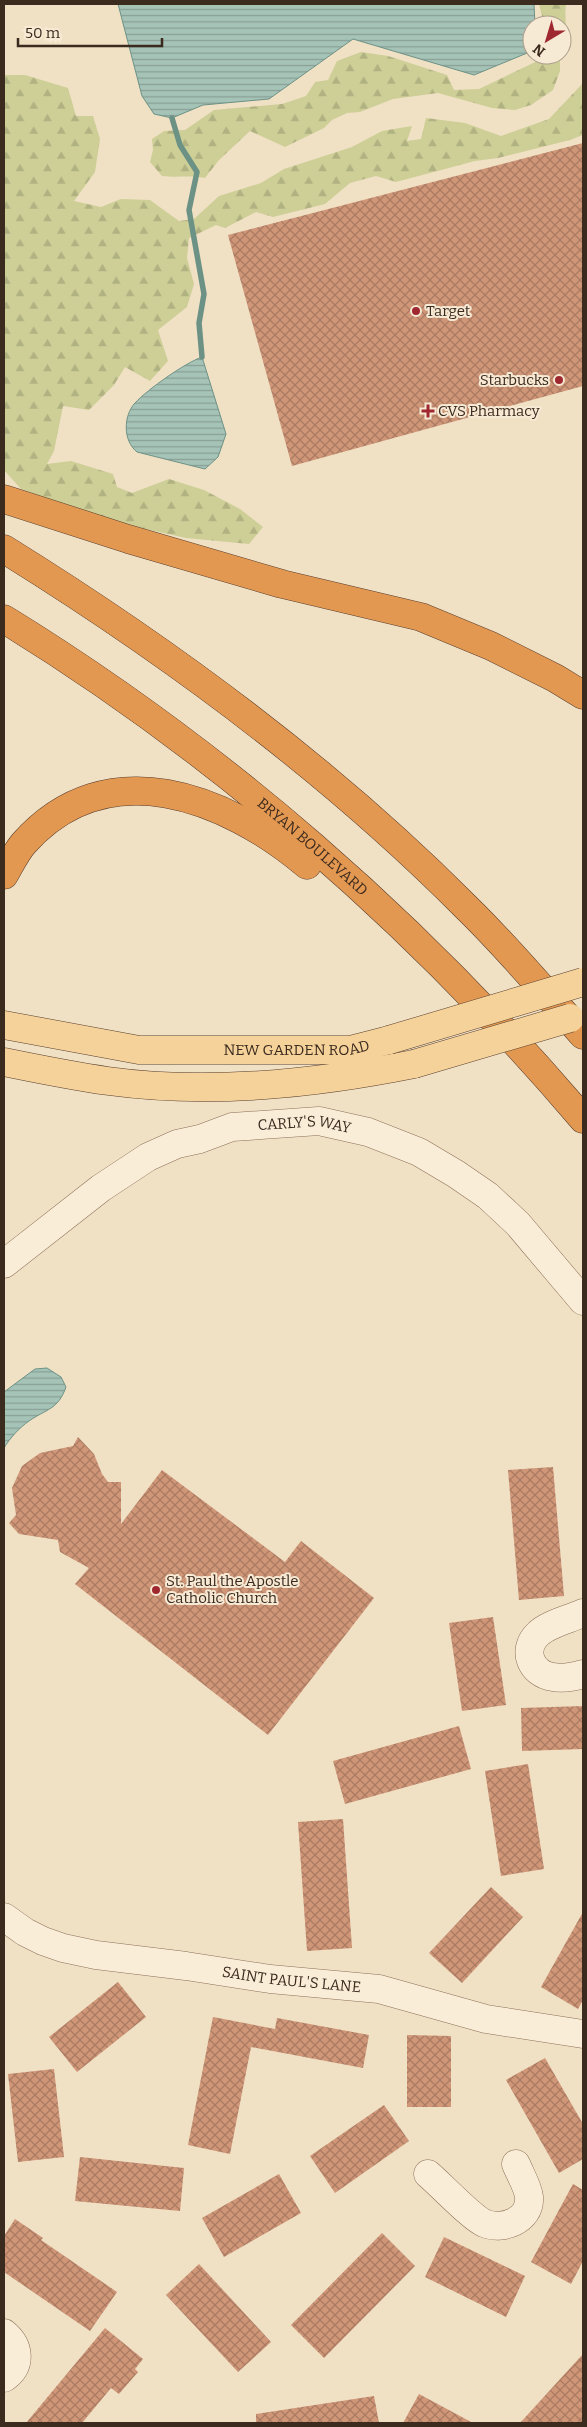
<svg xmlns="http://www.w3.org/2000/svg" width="587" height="2427" viewBox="0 0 587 2427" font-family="Bitter,serif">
<defs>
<pattern id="forest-firs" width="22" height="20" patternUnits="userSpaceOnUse" patternTransform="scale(1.25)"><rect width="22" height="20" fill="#cdcf97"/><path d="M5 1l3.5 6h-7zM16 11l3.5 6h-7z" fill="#b1b282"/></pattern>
<pattern id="water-rules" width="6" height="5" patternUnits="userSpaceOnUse" patternTransform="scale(1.25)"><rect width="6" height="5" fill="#a6c3b8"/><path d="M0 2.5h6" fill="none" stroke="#889f95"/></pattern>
<pattern id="building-cross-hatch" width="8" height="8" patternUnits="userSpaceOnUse" patternTransform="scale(1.25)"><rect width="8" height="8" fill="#d09678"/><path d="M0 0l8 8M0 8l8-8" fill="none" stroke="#aa7b62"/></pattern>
</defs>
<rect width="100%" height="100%" fill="#f0e0c4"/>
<g fill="url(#forest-firs)">
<path d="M539 4H566C564 17 569 36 562 46V25H544Z"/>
<path d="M361 52 388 56 447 75 454 90 479 89 550 55H560V71L553 90 531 105 515 110 492 108 438 93 393 99 360 112 347 113 332 120 324 128 285 147 250 131 219 160 205 178C190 175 177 178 162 176L150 162 153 150 152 139 164 131 185 130 214 110 282 104 306 96 315 82 328 80 337 61Z"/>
<polygon points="4,75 25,75 68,88 76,116 93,116 100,139 95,172 74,201 101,207 121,199 150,200 179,221 194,219 219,196 261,183 284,169 352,147 382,131 412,126 407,141 421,139 426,118 465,123 501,136 549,119 583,83 583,135 570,140 498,158 475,161 396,182 376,176 350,183 325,204 273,217 256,212 225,228 216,225 189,238 187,258 194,284 187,307 158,330 168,361 150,381 125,367 114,385 89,410 63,406 54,451 47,464 71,461 113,474 117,487 132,493 169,479 204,490 240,509 263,527 249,544 186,538 132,526 82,511 21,489 4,470"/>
</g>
<g fill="url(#water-rules)" stroke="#6c9286">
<polygon points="118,4 534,4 535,25 532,25 532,51 474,75 353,39 269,99 203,105 172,118 154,114 142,96"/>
<path d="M202 357 226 434 218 457 205 469 137 452C123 441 123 416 135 403 148 389 185 363 202 357Z"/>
<path d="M47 1368 61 1377 66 1387C58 1410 46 1409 29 1421 19 1428 10 1438 4 1448V1392L35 1369Z"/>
</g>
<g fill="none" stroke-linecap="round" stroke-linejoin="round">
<polyline stroke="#6c9286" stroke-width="5.5" points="172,118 180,145 197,172 189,210 204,294 199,323 202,357"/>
</g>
<g fill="url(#building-cross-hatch)">
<polygon points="583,143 583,386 292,466 228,235"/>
<polygon points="78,1437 94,1454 102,1474 108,1482 121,1482 121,1524 162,1470 285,1562 301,1541 374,1598 268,1735 75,1584 89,1568 60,1552 58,1540 19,1534 9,1523 16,1515 12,1488 22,1466 40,1453 73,1446"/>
<polygon points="553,1467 564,1596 519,1600 508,1470"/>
<polygon points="493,1617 506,1705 462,1711 449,1623"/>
<polygon points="583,1706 583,1749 522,1751 521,1708"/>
<polygon points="459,1726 471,1769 345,1804 333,1761"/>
<polygon points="528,1764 544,1869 501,1876 485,1771"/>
<polygon points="343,1819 352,1948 307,1951 298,1822"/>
<polygon points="491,1887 523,1917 462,1983 429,1953"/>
<polygon points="583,1912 583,2000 578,2009 541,1987"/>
<polygon points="118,1982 146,2017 77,2072 49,2037"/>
<polygon points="213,2017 275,2029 277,2018 369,2035 363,2068 251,2047 230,2154 188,2145"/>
<polygon points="407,2035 451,2036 451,2107 407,2107"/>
<polygon points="545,2058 583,2124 583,2159 559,2173 506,2080"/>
<polygon points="54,2069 64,2157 18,2162 8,2074"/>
<polygon points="384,2105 409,2141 335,2193 310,2156"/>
<polygon points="80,2157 184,2168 180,2211 75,2201"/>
<polygon points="279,2174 301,2213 224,2257 202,2218"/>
<polygon points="573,2184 583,2190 583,2261 571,2284 531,2262"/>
<polygon points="15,2219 43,2238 41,2240 117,2292 90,2331 4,2272 4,2236"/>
<polygon points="382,2233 415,2266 324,2358 291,2325"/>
<polygon points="444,2237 525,2276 506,2317 425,2277"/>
<polygon points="199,2264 271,2342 238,2372 166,2295"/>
<polygon points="105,2328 143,2359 135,2369 138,2372 119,2394 111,2388 82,2423 26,2423"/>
<polygon points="583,2354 583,2423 520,2423"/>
<polygon points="419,2394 473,2423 403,2423"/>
<polygon points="374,2396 379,2423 256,2423 256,2414"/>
</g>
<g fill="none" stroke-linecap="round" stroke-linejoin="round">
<g stroke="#8c7059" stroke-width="29">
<g id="minor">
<path id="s1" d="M4 1264 101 1188 148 1157 177 1144 200 1139 232 1127 319 1121 368 1132 419 1152 456 1174 488 1196 518 1224 583 1301"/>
<path d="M583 1613C570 1619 548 1624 538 1634 521 1650 531 1674 553 1677 563 1679 573 1677 583 1674"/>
<path id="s2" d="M4 1917 25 1932 43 1941 63 1948 96 1955 186 1966 270 1979 379 1989 486 2019 583 2034"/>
<path d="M428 2174C440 2184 472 2218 484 2223 501 2231 531 2221 529 2197 528 2187 520 2174 516 2164"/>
<path d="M4 2333C20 2346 22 2366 4 2378"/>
</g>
</g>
<g stroke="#593f2e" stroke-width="29">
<g id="major">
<path id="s3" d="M4 1025 139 1050H350L389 1040"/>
<path d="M4 1062C38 1069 73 1076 108 1081 210 1095 314 1084 414 1064"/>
</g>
</g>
<g stroke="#593f2e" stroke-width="29">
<g id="highway">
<polyline points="4,499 128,539 282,584 421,617 491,646 555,678 583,695"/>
<path d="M4 549C170 652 329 769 467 908 508 948 545 992 583 1035"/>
<path id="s4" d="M4 619C222 753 418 925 583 1119"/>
<path d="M4 875C10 865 16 852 24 843 107 750 226 797 307 865"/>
</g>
</g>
<use href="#minor" stroke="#faedd8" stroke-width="28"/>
<use href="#major" stroke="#f5d29a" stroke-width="28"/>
<use href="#highway" stroke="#e39851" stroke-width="28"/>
<g stroke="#593f2e" stroke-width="29" stroke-linecap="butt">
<g id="major-bridge">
<polyline points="389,1040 583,982"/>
<polyline points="414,1064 570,1018"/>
</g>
</g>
<use href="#major-bridge" stroke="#f5d29a" stroke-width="28"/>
</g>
<g fill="#9e2730" stroke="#f7ead4" stroke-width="2">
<circle cx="416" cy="311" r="5"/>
<circle cx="559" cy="380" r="5"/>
<path d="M425.5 403.5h5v5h5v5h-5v5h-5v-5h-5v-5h5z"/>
<circle cx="156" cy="1590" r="5"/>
</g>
<g text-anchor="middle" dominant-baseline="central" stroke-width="4" stroke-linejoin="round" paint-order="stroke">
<g font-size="15" fill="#3b2a1e" stroke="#f7ead4" text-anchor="start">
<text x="426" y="311">Target</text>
<text x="549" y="380" text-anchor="end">Starbucks</text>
<text x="438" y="411">CVS Pharmacy</text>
<text x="166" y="1581">St. Paul the Apostle<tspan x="166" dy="17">Catholic Church</tspan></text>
</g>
<g font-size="15" fill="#3b2a1e" stroke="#f7ead4">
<text stroke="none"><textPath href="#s4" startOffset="384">BRYAN BOULEVARD</textPath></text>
<text stroke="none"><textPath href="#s3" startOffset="295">NEW GARDEN ROAD</textPath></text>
<text stroke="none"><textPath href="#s1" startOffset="342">CARLY'S WAY</textPath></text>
<text stroke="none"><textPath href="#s2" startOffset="298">SAINT PAUL'S LANE</textPath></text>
</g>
</g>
<rect width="587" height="2427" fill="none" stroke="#3b2a1e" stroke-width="10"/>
<g transform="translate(547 40) rotate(218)"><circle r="24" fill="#f7ead4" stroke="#ac9d8b"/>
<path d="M0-4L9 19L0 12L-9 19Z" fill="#9e2730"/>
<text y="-8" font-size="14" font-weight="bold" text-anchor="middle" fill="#3b2a1e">N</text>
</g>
<path d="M18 38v8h144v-8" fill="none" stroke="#3b2a1e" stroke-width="2.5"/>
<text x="25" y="38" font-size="15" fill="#3b2a1e" stroke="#f7ead4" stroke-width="4" paint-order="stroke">50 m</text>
</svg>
